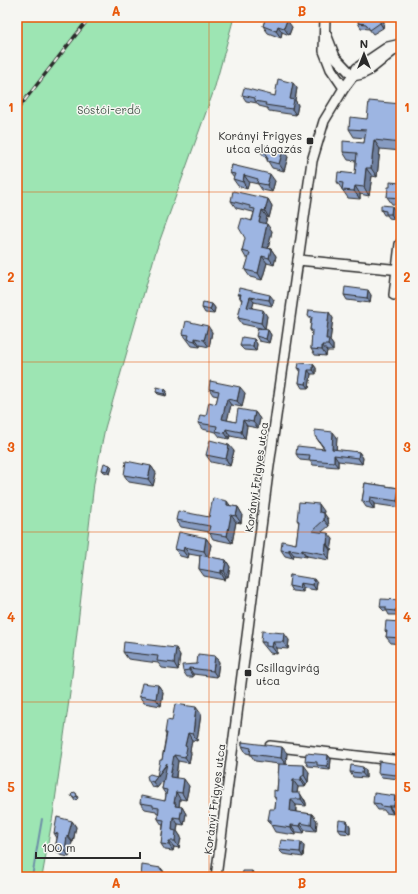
<svg xmlns="http://www.w3.org/2000/svg" width="418" height="894" viewBox="0 0 418 894" font-family="Mali,sans-serif">
<rect width="100%" height="100%" fill="#f6f6f2"/>
<filter id="ink" filterUnits="userSpaceOnUse"><feTurbulence type="fractalNoise" baseFrequency=".025" numOctaves="2"/><feDisplacementMap in="SourceGraphic" scale="8" xChannelSelector="R" yChannelSelector="G"/><feConvolveMatrix kernelMatrix="1 2 1 2 8 2 1 2 1" color-interpolation-filters="sRGB"/></filter>
<g filter="url(#ink)">
<polygon fill="#9de5b3" stroke="#64886f" points="17,17 234,17 214,90 156,251 105,428 94,483 70,693 53,815 42,877 17,877"/>
<g fill="none" stroke-linecap="round" stroke-linejoin="round">
<polyline stroke="#6e90a7" stroke-width="2" points="32,877 42,819"/>
<g stroke="#2b2b2b" stroke-width="12">
<g id="minor">
<polyline points="325,17 324,51 331,69 344,88"/>
<polyline points="326,34 335,57 353,76"/>
<polyline points="353,76 362,74 368,71 398,47"/>
<polyline points="298,260 401,270"/>
<polyline points="394,295 400,244"/>
<polyline points="270,746 401,761"/>
<polyline points="216,877 268,473 312,161 324,121 344,88 353,76 357,68 388,47 401,44"/>
</g>
</g>
<use href="#minor" stroke="#f6f6f2" stroke-width="9"/>
<g stroke="#2b2b2b" stroke-width="3.5">
<polyline id="rail" points="17,110 90,17"/>
</g>
<use href="#rail" stroke="#f6f6f2" stroke-width="2" stroke-dasharray="6" stroke-linecap="butt"/>
</g>
<g fill="#879cc2" stroke="#2b2b2b">
<polygon points="266,17 292,27 289,35 282,32 281,38 268,33 263,26"/>
<polygon points="381,17 384,22 383,28 373,34 369,29 361,28 358,23"/>
<polygon points="297,88 295,100 298,105 296,115 269,111 267,108 259,106 257,103 246,101 242,95 275,96"/>
<polygon points="401,104 401,151 380,149 377,177 372,176 369,196 360,194 360,199 348,198 337,182 355,174 356,161 348,160 343,152 364,143 365,138 354,137 349,129 367,119"/>
<polygon points="260,151 288,157 284,171 272,168 266,158 265,157"/>
<polygon points="232,165 275,181 272,192 262,190 258,184 249,182 247,189 238,186 233,179 234,178 230,173"/>
<polygon points="401,183 401,205 392,204 387,197 390,187"/>
<polygon points="268,199 272,206 269,218 267,217 265,224 272,231 268,248 271,249 276,256 274,265 267,263 262,280 250,277 245,270 249,258 246,258 242,251 254,213 253,212 236,208 231,201"/>
<polygon points="381,210 395,210 394,219 389,218 387,215 384,215"/>
<polygon points="238,294 274,300 272,306 254,302 252,308 267,316 265,329 242,324 238,318 242,301 240,298 240,297"/>
<polygon points="344,295 371,295 370,303 347,300"/>
<polygon points="212,304 215,308 214,314 205,313 202,308"/>
<polygon points="308,316 333,318 330,341 333,345 333,351 327,351 326,356 315,355 311,349 312,333 310,330 311,320"/>
<polygon points="268,330 271,335 269,343 259,341 256,336"/>
<polygon points="212,332 209,347 200,345 200,347 192,346 183,334"/>
<polygon points="254,339 257,344 256,351 244,350 240,346"/>
<polygon points="313,364 316,368 316,374 311,374 309,388 302,388 299,383 301,372 298,368"/>
<polygon points="209,389 245,393 242,407 231,405 227,420 236,422 255,412 260,419 258,428 247,426 245,439 230,436 229,439 220,437 216,432 202,429 198,423 206,416 216,404 218,396 213,395"/>
<polygon points="167,391 166,396 158,394 156,392"/>
<polygon points="315,436 337,437 336,450 359,452 363,458 362,464 338,461 338,467 313,465 310,461 300,460 296,454 324,449"/>
<polygon points="234,451 230,466 211,462 206,455"/>
<polygon points="110,465 112,467 110,474 104,472 102,470"/>
<polygon points="151,466 156,473 153,486 129,482 124,475"/>
<polygon points="365,483 399,488 401,491 401,508 374,504 374,509 366,507 362,501"/>
<polygon points="231,506 238,507 242,514 241,523 236,522 232,543 213,539 209,532 181,527 176,520 209,517"/>
<polygon points="324,511 323,513 328,519 329,526 322,532 333,539 331,550 330,550 329,560 307,556 307,557 294,555 293,558 285,556 281,550 296,544 299,523 297,520"/>
<polygon points="206,538 211,545 208,557 226,560 230,567 228,577 226,577 225,580 204,576 199,569 200,556 189,554 188,558 180,556 175,549"/>
<polygon points="290,575 317,583 316,590 303,588 303,592 292,591 289,586"/>
<polygon points="401,600 401,613 399,613 399,615 389,615 387,611 384,611 380,607"/>
<polygon points="401,622 401,644 391,643 386,637 387,633 385,631"/>
<polygon points="289,640 288,649 277,648 277,654 270,653 261,642"/>
<polygon points="123,652 180,655 178,670 162,668 158,663 128,659"/>
<polygon points="215,656 219,662 217,677 193,674 193,677 187,677 183,671 197,664"/>
<polygon points="158,685 163,692 161,706 144,703 139,696"/>
<polygon points="201,714 197,741 192,740 190,751 191,753 189,763 178,761 176,778 189,786 186,800 180,799 179,807 182,807 186,814 184,825 178,824 177,831 181,837 179,848 174,847 173,851 165,850 161,844 163,825 162,825 158,819 158,813 157,813 156,811 145,809 140,803 165,801 166,795 162,789 164,779 157,788 152,787 148,780 157,776 162,760 166,735 165,733 172,721"/>
<polygon points="242,742 287,753 286,764 309,772 308,782 306,784 305,787 298,787 297,793 305,800 306,803 306,806 296,805 296,812 312,814 317,821 316,831 305,830 304,833 296,832 296,835 275,832 271,825 271,823 268,820 275,809 276,800 274,797 277,791 279,764 255,761 250,754 246,753 242,746"/>
<polygon points="328,755 331,759 330,770 320,769 318,767 308,766 305,761"/>
<polygon points="399,764 399,779 381,777 378,773"/>
<polygon points="366,771 366,778 353,777 350,772"/>
<polygon points="76,793 78,798 75,801 71,795"/>
<polygon points="395,796 400,803 399,813 394,813 393,814 386,813 384,810 378,810 373,803"/>
<polygon points="72,821 76,827 73,842 72,842 69,857 60,855 55,849 57,838 54,833"/>
<polygon points="347,821 350,826 350,834 341,833 338,829"/>
<polygon points="304,846 303,857 283,854 279,850"/>
</g>
<g fill="#6e7f9e" stroke="#2b2b2b">
<polygon points="381,17 384,22 383,28 380,23"/>
<polygon points="287,20 292,27 289,35 284,28"/>
<polygon points="278,26 282,32 281,38 276,31"/>
<polygon points="293,83 297,88 295,100 298,105 296,115 292,109 290,99"/>
<polygon points="374,140 380,149 377,177 371,168"/>
<polygon points="283,150 288,157 284,171 279,164"/>
<polygon points="366,168 372,176 369,196 364,187"/>
<polygon points="270,174 275,181 272,192 267,185"/>
<polygon points="244,175 249,182 247,189 243,182"/>
<polygon points="355,186 360,194 360,199 354,191"/>
<polygon points="268,199 272,206 269,218 265,211"/>
<polygon points="392,206 395,210 394,219 391,214"/>
<polygon points="262,210 267,217 264,229 259,222"/>
<polygon points="267,224 272,231 267,254 262,247"/>
<polygon points="271,249 276,256 274,265 269,258"/>
<polygon points="262,256 267,263 262,280 258,273"/>
<polygon points="368,290 371,295 370,303 367,298"/>
<polygon points="270,295 274,300 272,306 269,300"/>
<polygon points="250,297 254,302 251,313 247,307"/>
<polygon points="212,304 215,308 214,314 210,310"/>
<polygon points="263,310 267,316 265,329 261,323"/>
<polygon points="329,312 333,318 330,341 333,345 333,351 328,345 326,339"/>
<polygon points="208,326 212,332 209,347 204,340"/>
<polygon points="268,330 271,335 269,343 266,339"/>
<polygon points="195,338 200,345 200,347 195,341"/>
<polygon points="254,339 257,344 256,351 253,346"/>
<polygon points="322,345 327,351 326,356 322,350"/>
<polygon points="313,364 316,368 316,374 313,370"/>
<polygon points="308,370 311,374 309,388 306,384"/>
<polygon points="240,387 245,393 242,407 237,401"/>
<polygon points="165,389 167,391 166,396 164,394"/>
<polygon points="227,399 231,405 226,425 222,419"/>
<polygon points="255,412 260,419 258,428 253,422"/>
<polygon points="243,420 247,426 245,439 241,432"/>
<polygon points="226,429 230,436 229,439 225,433"/>
<polygon points="333,432 337,437 336,455 332,449"/>
<polygon points="229,445 234,451 230,466 226,459"/>
<polygon points="359,452 363,458 362,464 358,458"/>
<polygon points="334,455 338,461 338,467 334,462"/>
<polygon points="110,465 112,467 110,474 108,471"/>
<polygon points="151,466 156,473 153,486 148,479"/>
<polygon points="399,488 401,491 401,507 397,501"/>
<polygon points="370,497 374,504 374,509 369,502"/>
<polygon points="227,501 232,508 227,505"/>
<polygon points="319,504 324,511 323,518 319,512"/>
<polygon points="238,507 242,514 241,523 236,516"/>
<polygon points="324,513 328,519 329,526 324,520"/>
<polygon points="231,515 236,522 232,543 227,536"/>
<polygon points="328,533 333,539 331,550 327,544"/>
<polygon points="206,538 211,545 208,558 204,551"/>
<polygon points="326,544 330,550 329,560 325,554"/>
<polygon points="184,547 189,554 188,558 183,551"/>
<polygon points="289,549 294,555 293,558 289,551"/>
<polygon points="302,550 307,556 307,557 302,551"/>
<polygon points="226,560 230,567 228,577 224,571"/>
<polygon points="221,570 226,577 225,580 221,573"/>
<polygon points="314,579 317,583 316,590 313,585"/>
<polygon points="300,583 303,588 303,592 299,588"/>
<polygon points="396,609 399,613 399,615 395,611"/>
<polygon points="284,633 289,640 288,649 283,642"/>
<polygon points="273,642 277,648 277,654 272,647"/>
<polygon points="176,648 180,655 178,670 174,663"/>
<polygon points="215,656 219,662 217,677 213,671"/>
<polygon points="189,668 193,674 193,677 189,670"/>
<polygon points="158,685 163,692 161,706 156,699"/>
<polygon points="196,707 201,714 197,741 193,734"/>
<polygon points="188,733 192,740 190,751 191,753 189,763 185,757 185,746"/>
<polygon points="282,747 287,753 286,765 281,758"/>
<polygon points="174,755 178,761 175,783 170,777 172,769 157,788 153,782"/>
<polygon points="328,755 331,759 330,770 327,766"/>
<polygon points="399,764 401,767 401,771 399,779 396,775"/>
<polygon points="304,765 309,772 308,782 304,775"/>
<polygon points="363,767 366,771 366,778 362,773"/>
<polygon points="301,777 306,784 305,787 301,780"/>
<polygon points="184,779 189,786 186,800 182,793"/>
<polygon points="293,780 298,787 296,799 292,793"/>
<polygon points="176,792 180,799 179,807 175,806 174,803"/>
<polygon points="300,793 306,803 306,806 301,799"/>
<polygon points="395,796 400,803 399,813 394,806"/>
<polygon points="291,799 296,805 295,818 290,811"/>
<polygon points="389,806 394,813 393,814 389,807"/>
<polygon points="182,807 186,814 184,825 180,818"/>
<polygon points="312,814 317,821 316,831 311,825"/>
<polygon points="173,817 178,824 177,831 181,837 179,848 175,841 172,830"/>
<polygon points="72,821 76,827 73,842 68,836"/>
<polygon points="347,821 350,826 350,834 346,830"/>
<polygon points="300,823 305,830 304,833 300,826"/>
<polygon points="291,825 296,832 296,835 291,828"/>
<polygon points="67,836 72,842 69,857 65,850"/>
<polygon points="169,841 174,847 173,851 169,845"/>
<polygon points="301,842 304,846 303,857 300,852"/>
<polygon points="161,868 166,875 166,877 162,877 161,870"/>
<polygon points="252,871 255,876 255,877 251,877"/>
</g>
<g fill="#9db5e2" stroke="#2b2b2b">
<polygon points="266,17 278,17 287,20 284,28 278,26 276,31 263,26"/>
<polygon points="359,17 381,17 380,23 370,30 366,24 358,23"/>
<polygon points="278,79 293,83 290,99 294,100 292,109 265,105 266,103 255,101 255,98 242,95 244,88 275,96"/>
<polygon points="369,101 401,104 401,143 374,140 371,168 366,168 364,187 355,186 354,191 342,190 343,183 337,182 338,172 355,174 357,153 343,152 343,141 364,143 366,130 349,129 350,117 367,119"/>
<polygon points="262,145 283,150 279,164 267,161 268,158 266,158 267,152 260,151"/>
<polygon points="232,165 270,174 267,185 257,183 258,179 244,175 243,182 233,179 235,174 230,173"/>
<polygon points="390,182 401,183 401,198 387,197 388,187 390,187"/>
<polygon points="233,191 268,199 265,211 262,210 259,222 267,224 262,247 271,249 269,258 262,256 258,273 245,270 250,253 242,251 245,238 239,228 242,218 252,221 255,209 250,208 250,206 231,201"/>
<polygon points="381,205 392,206 391,214 386,214 386,211 381,210"/>
<polygon points="345,287 368,290 367,298 344,295"/>
<polygon points="239,288 270,295 269,300 250,297 247,307 263,310 261,323 238,318 242,299 240,298 241,294 238,294"/>
<polygon points="203,302 212,304 210,310 202,308"/>
<polygon points="309,310 329,312 326,339 329,339 328,345 322,345 322,350 311,349 312,330 310,330 312,317 308,316"/>
<polygon points="186,321 208,326 204,340 195,338 195,341 188,339 189,335 183,334"/>
<polygon points="258,328 268,330 266,339 256,336"/>
<polygon points="242,337 254,339 253,346 240,346"/>
<polygon points="299,363 313,364 313,370 308,370 306,384 299,383 301,369 298,368"/>
<polygon points="210,381 240,387 237,401 227,399 222,419 236,422 238,409 255,412 253,422 243,420 241,432 226,429 225,433 216,431 217,426 198,423 200,415 206,416 209,402 216,404 219,391 209,389"/>
<polygon points="157,387 165,389 164,394 156,392"/>
<polygon points="315,430 333,432 332,449 359,452 358,458 334,455 334,462 309,460 310,455 296,454 297,446 325,449 315,436"/>
<polygon points="210,440 229,445 226,459 206,455"/>
<polygon points="126,461 151,466 148,479 124,475"/>
<polygon points="104,463 110,465 108,471 102,470"/>
<polygon points="365,483 399,488 397,501 370,497 369,502 362,501"/>
<polygon points="213,498 227,501 227,505 238,507 236,516 231,515 227,536 208,533 210,526 176,520 178,511 209,517"/>
<polygon points="299,502 319,504 319,512 324,513 324,520 312,531 328,533 327,544 326,544 325,554 302,550 302,551 289,549 289,551 281,550 282,541 296,544 299,521 297,520"/>
<polygon points="179,532 206,538 204,551 184,547 183,551 175,549"/>
<polygon points="200,555 226,560 224,571 221,570 221,573 199,569"/>
<polygon points="290,575 314,579 313,585 300,583 299,588 289,586"/>
<polygon points="381,599 401,600 401,609 396,609 395,611 386,610 386,607 380,607"/>
<polygon points="386,621 401,622 401,638 386,637 387,631 385,631"/>
<polygon points="262,631 284,633 283,642 273,642 272,647 266,646 266,642 261,642"/>
<polygon points="124,642 176,648 174,663 157,661 158,656 123,652"/>
<polygon points="198,654 215,656 213,671 189,668 189,670 183,671 182,665 197,664"/>
<polygon points="142,683 158,685 156,699 139,696"/>
<polygon points="175,704 196,707 193,734 188,733 185,746 187,747 185,757 174,755 170,777 184,779 182,793 176,792 174,803 176,803 175,806 182,807 180,818 173,817 172,830 176,831 175,841 169,841 169,845 161,844 164,820 158,819 159,808 153,807 153,805 140,803 141,796 165,801 167,790 162,789 167,763 153,782 148,780 147,776 150,774 157,776 160,760 162,760 167,733 165,733 167,720 172,721"/>
<polygon points="242,742 282,747 281,758 250,754 251,748 242,746"/>
<polygon points="306,753 328,755 327,766 317,765 317,762 305,761"/>
<polygon points="379,761 399,764 396,775 378,773"/>
<polygon points="279,764 304,765 304,775 301,777 301,780 293,780 292,793 300,793 301,796 301,799 291,799 290,811 312,814 311,825 300,823 300,826 291,825 291,828 271,825 271,820 268,820 270,809 275,809 276,798 274,797 274,790 277,791"/>
<polygon points="351,765 363,767 362,773 350,772"/>
<polygon points="74,792 76,793 77,796 73,798 71,795"/>
<polygon points="374,793 395,796 394,806 389,806 389,807 381,806 381,804 373,803"/>
<polygon points="57,817 72,821 68,836 67,836 65,850 55,849 58,834 54,833"/>
<polygon points="339,820 347,821 346,830 338,829"/>
<polygon points="281,840 301,842 300,852 279,850"/>
<polygon points="142,865 161,868 161,870 163,870 162,877 141,877"/>
<polygon points="243,871 252,871 251,877 242,877"/>
</g>
</g>
<path fill="none" stroke="#e8590c" stroke-width="1" stroke-opacity="0.55" d="M209 17V877M17 192H401M17 362H401M17 532H401M17 702H401"/>
<g fill="#2b2b2b" stroke="#f6f6f2" stroke-width="1.5">
<rect x="306" y="137" width="8" height="8" rx="2"/>
<rect x="244" y="669" width="8" height="8" rx="2"/>
</g>
<g text-anchor="middle" dominant-baseline="central" stroke-width="3" stroke-linejoin="round" paint-order="stroke">
<g font-size="11" fill="#485a4d" stroke="#f6f6f2">
<text x="109" y="109">Sóstói-erdő</text>
</g>
<g font-size="11" fill="#2b2b2b" stroke="#f6f6f2" text-anchor="end">
<text x="302" y="135">Korányi Frigyes<tspan x="302" dy="13">utca elágazás</tspan></text>
<text x="256" y="667" text-anchor="start">Csillagvirág<tspan x="256" dy="13">utca</tspan></text>
</g>
<g font-size="11" fill="#2b2b2b" stroke="#f6f6f2">
<text transform="translate(256 477) rotate(-82)">Korányi Frigyes utca</text>
<text transform="translate(214 799) rotate(-83)">Korányi Frigyes utca</text>
</g>
</g>
<rect width="418" height="894" fill="none" stroke="#f6f6f2" stroke-width="44"/>
<g transform="translate(364 54)" stroke="#f6f6f2" stroke-width="3" paint-order="stroke">
<path d="M0-3L7 15L0 10L-7 15Z" fill="#2b2b2b"/>
<text y="-6" font-size="11" font-weight="bold" text-anchor="middle" fill="#2b2b2b">N</text>
</g>
<path d="M36 852v6h104v-6" fill="none" stroke="#2b2b2b" stroke-width="2"/>
<text x="42" y="852" font-size="12" fill="#2b2b2b" stroke="#f6f6f2" stroke-width="3" paint-order="stroke">100 m</text>
<rect x="22" y="22" width="374" height="850" fill="none" stroke="#e8590c" stroke-width="1.5"/>
<g font-size="13" text-anchor="middle" font-weight="bold" fill="#e8590c">
<text x="116" y="16">A</text>
<text x="302" y="16">B</text>
<text x="11" y="112">1</text>
<text x="407" y="112">1</text>
<text x="11" y="282">2</text>
<text x="407" y="282">2</text>
<text x="11" y="452">3</text>
<text x="407" y="452">3</text>
<text x="11" y="622">4</text>
<text x="407" y="622">4</text>
<text x="11" y="792">5</text>
<text x="407" y="792">5</text>
<text x="116" y="888">A</text>
<text x="302" y="888">B</text>
</g>
</svg>
